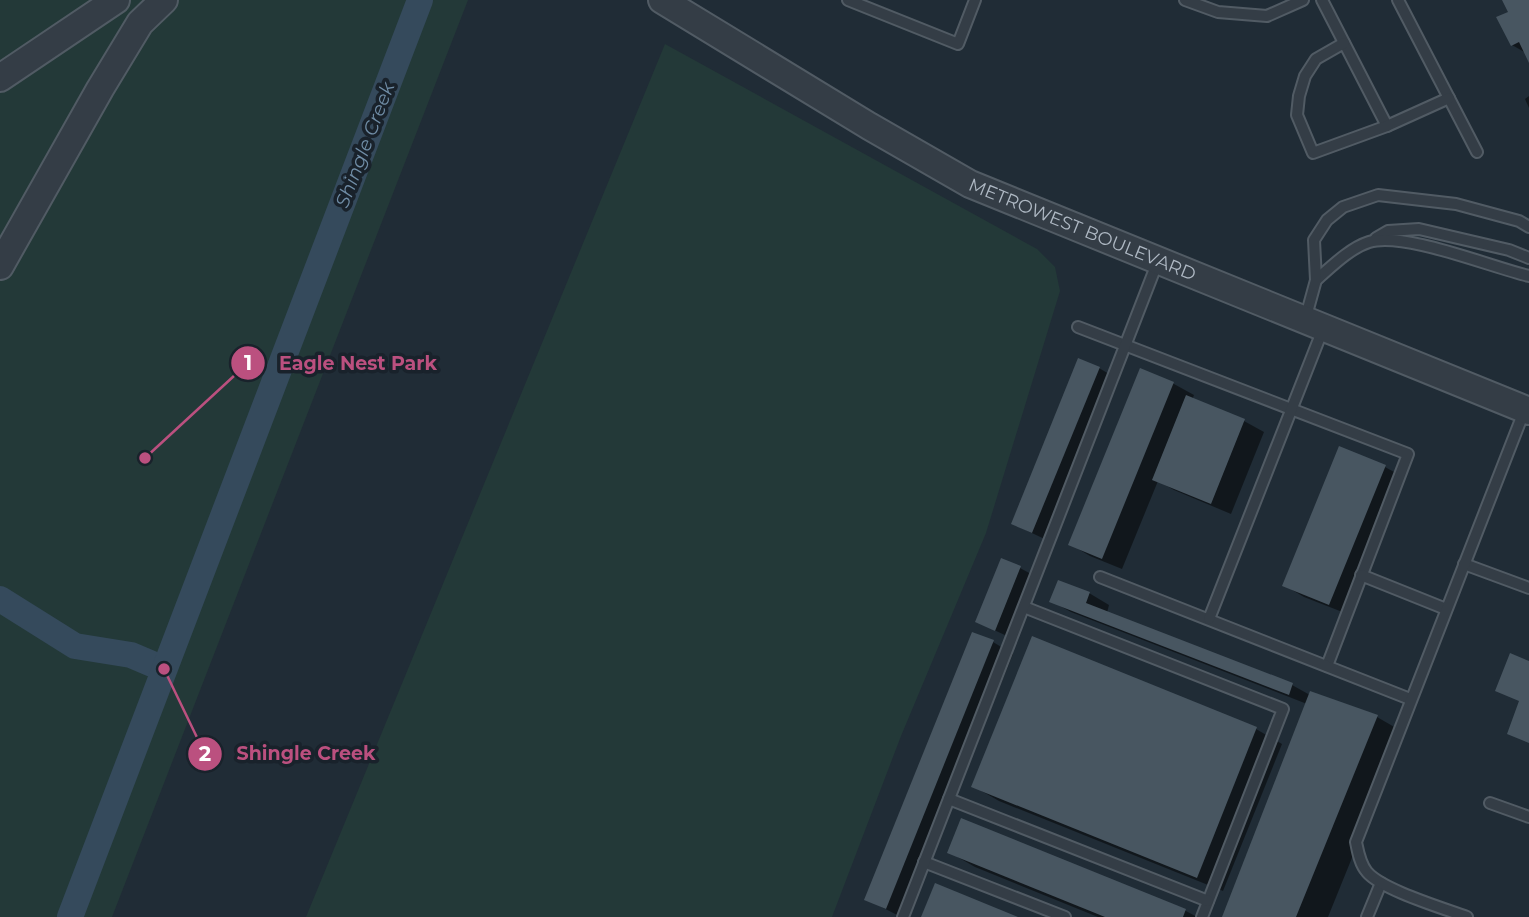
<svg xmlns="http://www.w3.org/2000/svg" width="1529" height="917" viewBox="0 0 1529 917" font-family="Montserrat,sans-serif">
<rect width="100%" height="100%" fill="#202c36"/>
<g fill="#233938">
<polygon points="0,0 468,0 112,917 0,917"/>
<polygon points="665,44 1037,249 1055,267 1060,291 986,533 901,736 832,917 306,917"/>
</g>
<g fill="#0007">
<polygon points="1504,0 1529,0 1529,59 1526,53 1512,45 1510,12"/>
<polygon points="1529,96 1529,108 1525,99"/>
<polygon points="1099,368 1119,380 1053,543 1013,524"/>
<polygon points="1141,370 1174,384 1194,395 1192,400 1244,421 1264,432 1231,514 1174,490 1158,481 1122,569 1090,556 1070,544"/>
<polygon points="1385,467 1405,478 1350,615 1304,597 1284,585"/>
<polygon points="1020,568 1033,575 1009,637 977,622"/>
<polygon points="1089,593 1109,605 1107,613 1292,685 1310,695 1311,693 1377,717 1403,732 1328,917 1224,917 1307,704 1071,612 1051,601"/>
<polygon points="1033,639 1256,729 1282,744 1223,891 999,801 973,786"/>
<polygon points="993,642 1013,654 907,917 901,917 866,899"/>
<polygon points="962,820 1186,911 1197,917 1098,917 975,867 949,852"/>
</g>
<g fill="none" stroke-linecap="round" stroke-linejoin="round">
<g stroke="#354a5c" stroke-width="26">
<polyline points="0,599 75,646 131,655 164,669"/>
<polyline points="70,917 420,0"/>
</g>
</g>
<g fill="#485661">
<polygon points="1502,0 1529,0 1529,63 1519,42 1511,46 1496,17 1508,12"/>
<polygon points="1078,358 1100,367 1032,533 1011,524"/>
<polygon points="1140,368 1174,382 1102,559 1068,545"/>
<polygon points="1186,395 1245,419 1211,504 1152,480"/>
<polygon points="1339,446 1386,465 1329,605 1282,586"/>
<polygon points="1001,558 1021,566 995,631 975,622"/>
<polygon points="1058,580 1090,592 1086,603 1293,683 1289,695 1049,602"/>
<polygon points="972,632 994,640 886,909 864,900"/>
<polygon points="1032,636 1257,727 1197,878 971,787"/>
<polygon points="1510,653 1529,661 1529,743 1507,734 1519,701 1495,691"/>
<polygon points="1310,691 1378,715 1296,917 1222,917"/>
<polygon points="961,818 1186,909 1183,917 1105,917 947,853"/>
<polygon points="935,883 1018,917 921,917"/>
</g>
<g fill="none" stroke-linecap="round" stroke-linejoin="round">
<g stroke="#515b64" stroke-width="14">
<g id="service">
<polyline points="848,0 958,44 975,0"/>
<polyline points="1185,0 1218,12 1267,16 1303,0"/>
<polyline points="1322,0 1387,126"/>
<polyline points="1398,0 1477,152"/>
<polyline points="1344,43 1316,59 1305,76 1299,96 1297,115 1313,153 1387,126 1449,98"/>
<polyline points="1376,238 1388,231 1419,229 1509,250 1529,258"/>
<path d="M1316 280C1331 267 1350 248 1369 242 1403 231 1491 267 1529 276"/>
<polyline points="1305,320 1316,280 1314,240 1327,220 1343,207 1378,195 1456,204 1519,221 1529,227"/>
<polyline points="1078,327 1408,454 1327,666"/>
<polyline points="1464,564 1529,588"/>
<polyline points="1361,575 1446,609"/>
<polyline points="1100,577 1410,699"/>
<polyline points="1024,607 1283,709 1202,917"/>
<polyline points="1209,619 1323,329"/>
<polyline points="949,799 1208,901"/>
<polyline points="1490,803 1529,817"/>
<polyline points="924,862 1065,917"/>
<polyline points="903,917 1158,261"/>
<polyline points="1367,917 1381,883"/>
<path d="M1467 917C1443 908 1382 890 1367 872 1360 864 1358 852 1356 842L1525 409"/>
</g>
</g>
<g stroke="#515b64" stroke-width="30">
<g id="tertiary">
<path id="s1" d="M662 0 869 126 970 184 1529 411"/>
<polyline points="0,78 116,0"/>
<polyline points="0,266 100,89 140,23 164,0"/>
</g>
</g>
<use href="#service" stroke="#343d46" stroke-width="10"/>
<use href="#tertiary" stroke="#343d46" stroke-width="26"/>
</g>
<g text-anchor="middle" dominant-baseline="central" stroke-width="7" stroke-linejoin="round" paint-order="stroke">
<g font-size="18" fill="#aeb8c3" stroke="#19222b">
<text stroke="none"><textPath href="#s1" startOffset="480">METROWEST BOULEVARD</textPath></text>
</g>
<g font-size="19" font-style="italic" fill="#708da6" stroke="#19222b">
<text transform="translate(365 145) rotate(-69)">Shingle Creek</text>
</g>
</g>
<path fill="none" stroke="#bb507f" stroke-width="2.5" d="M145 458L248 363M164 669L205 754"/>
<g fill="#bb507f" stroke="#19222b" stroke-width="2.5">
<circle cx="145" cy="458" r="7"/>
<circle cx="164" cy="669" r="7"/>
<circle cx="248" cy="363" r="18"/>
<circle cx="205" cy="754" r="18"/>
</g>
<g font-size="21" text-anchor="middle" font-weight="bold" fill="#fff">
<text x="248" y="370">1</text>
<text x="205" y="761">2</text>
</g>
<g font-size="19" text-anchor="middle" font-weight="bold" fill="#bb507f" stroke="#19222b" stroke-width="7" stroke-linejoin="round" paint-order="stroke">
<text x="358" y="370">Eagle Nest Park</text>
<text x="306" y="760">Shingle Creek</text>
</g>
</svg>
